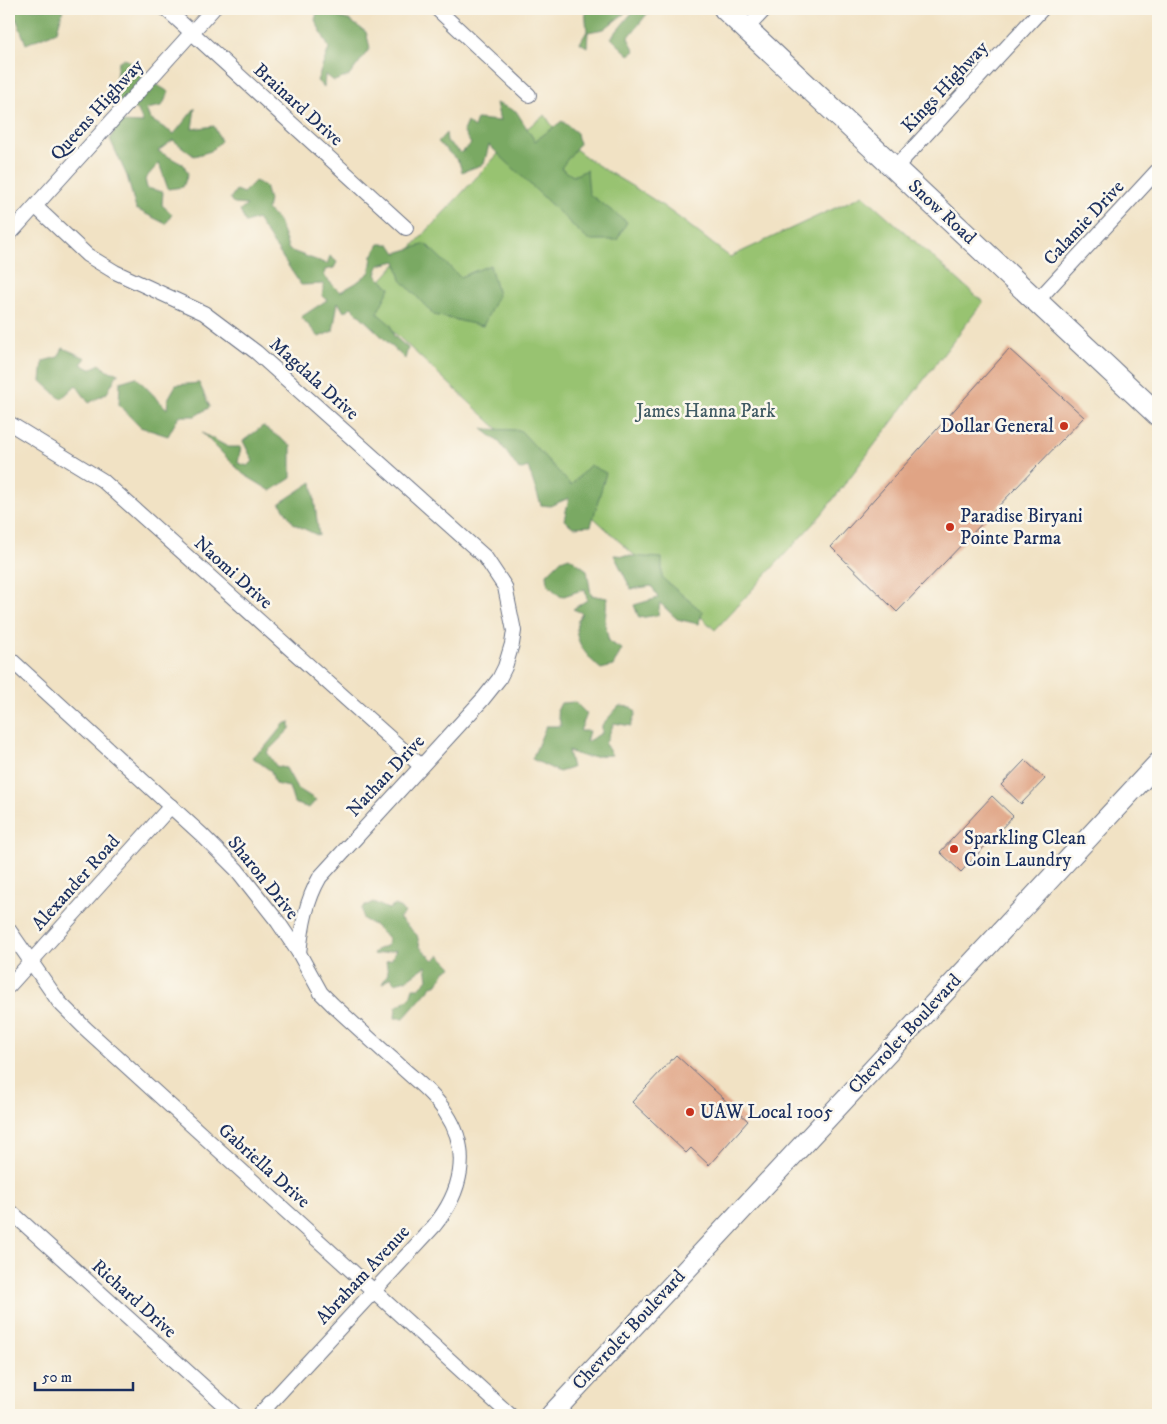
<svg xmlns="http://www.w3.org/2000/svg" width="1167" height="1424" viewBox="0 0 1167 1424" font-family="'IM FELL DW Pica',serif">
<rect width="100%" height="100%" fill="#fbf7ec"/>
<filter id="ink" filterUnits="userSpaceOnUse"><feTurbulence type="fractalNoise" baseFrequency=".02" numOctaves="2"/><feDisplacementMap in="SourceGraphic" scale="10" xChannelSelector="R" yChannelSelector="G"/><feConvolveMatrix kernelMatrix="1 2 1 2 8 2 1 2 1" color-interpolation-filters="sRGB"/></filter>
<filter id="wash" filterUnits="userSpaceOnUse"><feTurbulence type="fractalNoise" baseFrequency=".0096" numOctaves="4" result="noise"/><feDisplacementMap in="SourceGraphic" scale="20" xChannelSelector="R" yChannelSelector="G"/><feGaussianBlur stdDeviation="1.12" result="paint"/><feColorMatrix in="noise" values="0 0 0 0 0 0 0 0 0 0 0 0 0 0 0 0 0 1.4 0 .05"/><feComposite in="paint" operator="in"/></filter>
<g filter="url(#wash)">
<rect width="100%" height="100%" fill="#f1e2c4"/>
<path fill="#98c371" stroke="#5a7968" d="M545 115C570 157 624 178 663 206 686 222 707 240 730 257L863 195 983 302 822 514 715 630 361 302 510 141Z"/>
<g fill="#7aa963" stroke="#4a6c60">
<polygon points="9,9 63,9 57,31 26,44 16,18 9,36"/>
<polygon points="318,9 335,9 340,18 349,20 366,32 370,48 349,76 334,81 325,74 324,87 317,81 329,48 315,20"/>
<polygon points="585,9 623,9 625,13 604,29 588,32 587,47 580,43 587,31"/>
<polygon points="635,9 651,9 628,38 635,51 629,55 611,38"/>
<polygon points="124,58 141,68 144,77 169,92 162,106 146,109 150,119 174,134 195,108 192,129 214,126 221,141 211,151 194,156 173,140 158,151 184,165 188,174 183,187 168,189 159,163 145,179 147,188 163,192 162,205 172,214 166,224 136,209 127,176 110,139 119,122 143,123 138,110 113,99 118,62"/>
<polygon points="496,103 516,111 535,141 562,121 577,133 579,144 561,168 573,176 587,170 589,194 627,222 617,240 588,240 489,145 484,164 462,172 459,162 438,142 446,133 447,141 461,153 471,144 463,131 467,122 474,128 477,119 500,121"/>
<polygon points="255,181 265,186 269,200 267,209 279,222 289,250 327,264 330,256 337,262 334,268 325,270 324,276 340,292 356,283 370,272 372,256 379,244 390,244 396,253 426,244 460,277 490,265 498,295 483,326 434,315 401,280 396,261 379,265 376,275 390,288 377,313 391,325 394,336 408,348 405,359 351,307 344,312 338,302 333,331 319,337 301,317 327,300 322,296 324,284 301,285 257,219 246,223 240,211 247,205 234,204 230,199 236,190 243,193"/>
<polygon points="63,348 86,358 81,364 90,369 100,364 107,371 118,373 107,393 89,403 76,385 61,399 41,381 43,361 58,357"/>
<polygon points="136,377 167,409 168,399 176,385 199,383 210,407 195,416 179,416 168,436 140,427 119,405 120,382"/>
<polygon points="263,426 291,446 291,478 271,491 243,474 202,433 228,447 241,447 238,463 248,466 253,461 243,441"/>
<polygon points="482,429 520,430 571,485 590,465 606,473 591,526 573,527 564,520 569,498 550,506 541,505 528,467 519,470 500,443"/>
<polygon points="312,482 319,536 294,524 280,503"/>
<polygon points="614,555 662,558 662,578 703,612 698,624 677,619 660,603 658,615 639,618 634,605 658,598 652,586 631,589"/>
<path d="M569 557 587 570 591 595 607 598 605 623 609 642 622 649 613 666 601 669C589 659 573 641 577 624 577 621 580 617 582 613L573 609 587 600 585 589 561 597 548 585 547 574 561 560Z"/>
<polygon points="575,702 587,714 580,731 589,731 586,742 602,733 602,725 619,706 631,707 636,712 631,726 614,723 605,744 612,755 585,757 568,751 572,768 559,772 532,759 546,726 561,726 557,711 561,703"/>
<polygon points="290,722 290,729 267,752 276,766 286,768 297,788 316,800 309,808 294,803 289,787 275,784 271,771 252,757 266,746 284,724"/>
<polygon points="373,902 388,909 396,905 405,913 399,918 417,935 420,947 434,960 440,955 452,967 445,971 438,984 432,986 404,1018 395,1018 396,1007 410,998 413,988 419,988 428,979 426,966 406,980 395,983 390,977 382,984 388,973 386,961 392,959 396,950 373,955 376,950 387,946 388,938 374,925 363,919 362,908"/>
</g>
<g id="blocks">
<g fill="#e0a485">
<polygon points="1009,349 1084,417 897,612 831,547"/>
<polygon points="1025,760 1045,779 1021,804 1001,785"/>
<polygon points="992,796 1013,816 961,872 940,852"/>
<polygon points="676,1055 748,1121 709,1165 691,1148 686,1153 632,1102"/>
</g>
</g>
</g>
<g filter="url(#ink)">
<use href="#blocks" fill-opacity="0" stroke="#666e82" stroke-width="1"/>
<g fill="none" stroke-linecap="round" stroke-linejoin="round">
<g stroke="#666e82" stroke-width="16">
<g id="street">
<polyline points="166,9 406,228"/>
<polyline points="437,9 529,95"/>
<polyline points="747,28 765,9"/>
<polyline points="895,168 1042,9"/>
<path d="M36 207 87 255 115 272 204 313 256 352 485 557 505 587 514 631 512 644 505 667 499 679 483 699 320 877C306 901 302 926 299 953"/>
<polyline points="9,235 213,9"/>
<polyline points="1037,301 1158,170"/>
<polyline points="9,423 102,480 421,766"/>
<path d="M9 658 202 835 237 870 278 922 299 953 321 993 333 1005C355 1025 376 1045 398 1064 415 1080 434 1094 446 1113 472 1152 461 1193 434 1226L259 1415"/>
<polyline points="9,930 59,1002 86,1029 510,1415"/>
<polyline points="9,986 171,806"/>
<polyline points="9,1210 235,1415"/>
</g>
</g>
<g stroke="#666e82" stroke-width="22">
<polyline id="secondary" points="551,1415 1158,763"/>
</g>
<g stroke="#666e82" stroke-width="24">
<polyline id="primary" points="725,9 1158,415"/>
</g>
<use href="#street" stroke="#fff" stroke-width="14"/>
<use href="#secondary" stroke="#fff" stroke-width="20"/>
<use href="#primary" stroke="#fff" stroke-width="22"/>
</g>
</g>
<g fill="#c8321e" stroke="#fbf7ec" stroke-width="2">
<circle cx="1064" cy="426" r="5"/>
<circle cx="950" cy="527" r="5"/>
<circle cx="954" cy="849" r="5"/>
<circle cx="690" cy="1112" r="5"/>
</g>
<g text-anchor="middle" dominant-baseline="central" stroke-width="5" stroke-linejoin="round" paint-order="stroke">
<g font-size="19" fill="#1b2f5e" stroke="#fbf7ec">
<text transform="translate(945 87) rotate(-47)">Kings Highway</text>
<text transform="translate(298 105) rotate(42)">Brainard Drive</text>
<text transform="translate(97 110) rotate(-48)">Queens Highway</text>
<text transform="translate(942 212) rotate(43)">Snow Road</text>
<text transform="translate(1084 223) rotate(-47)">Calamie Drive</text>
<text transform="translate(314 379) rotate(42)">Magdala Drive</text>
<text transform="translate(233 573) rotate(42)">Naomi Drive</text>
<text transform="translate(386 776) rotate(-47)">Nathan Drive</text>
<text transform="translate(263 878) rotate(51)">Sharon Drive</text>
<text transform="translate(76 883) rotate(-48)">Alexander Road</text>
<text transform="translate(905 1034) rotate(-47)">Chevrolet Boulevard</text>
<text transform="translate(264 1166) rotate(42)">Gabriella Drive</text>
<text transform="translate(363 1275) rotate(-47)">Abraham Avenue</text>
<text transform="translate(134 1299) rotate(42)">Richard Drive</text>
<text transform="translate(629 1330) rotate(-47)">Chevrolet Boulevard</text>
</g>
<g font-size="19" fill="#405b64" stroke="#fbf7ec">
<text x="706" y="411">James Hanna Park</text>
</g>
<g font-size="19" fill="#1b2f5e" stroke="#fbf7ec" text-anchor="start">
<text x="1054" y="426" text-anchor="end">Dollar General</text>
<text x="960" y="516">Paradise Biryani<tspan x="960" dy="22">Pointe Parma</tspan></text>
<text x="964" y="838">Sparkling Clean<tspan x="964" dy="22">Coin Laundry</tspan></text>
<text x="700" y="1112">UAW Local 1005</text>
</g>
</g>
<rect width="1167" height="1424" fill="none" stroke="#fbf7ec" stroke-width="30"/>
<path d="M35 1382v8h98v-8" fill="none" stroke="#1b2f5e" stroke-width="2.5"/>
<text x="42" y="1382" font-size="15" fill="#1b2f5e" stroke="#fbf7ec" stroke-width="4" paint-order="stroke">50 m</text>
</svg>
